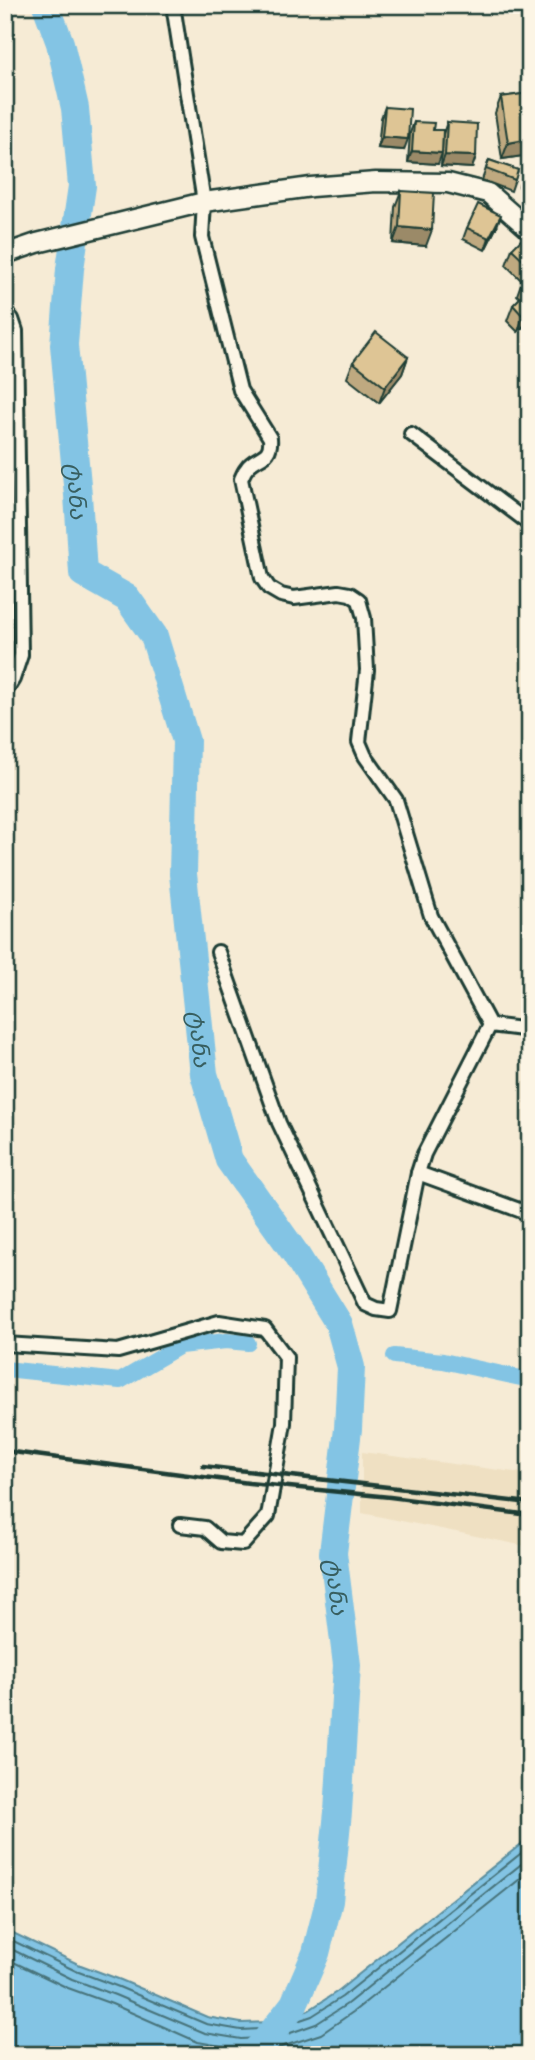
<svg xmlns="http://www.w3.org/2000/svg" width="535" height="2060" viewBox="0 0 535 2060" font-family="'Patrick Hand','Noto Sans Georgian',sans-serif">
<rect width="100%" height="100%" fill="#f6ebd5"/>
<filter id="ink" filterUnits="userSpaceOnUse"><feTurbulence type="fractalNoise" baseFrequency=".0143" numOctaves="2"/><feDisplacementMap in="SourceGraphic" scale="14" xChannelSelector="R" yChannelSelector="G"/><feConvolveMatrix kernelMatrix="1 2 1 2 8 2 1 2 1" color-interpolation-filters="sRGB"/></filter>
<g filter="url(#ink)">
<polygon fill="#efe0c2" points="362,1452 530,1474 530,1547 362,1513"/>
<polygon fill="#83c4e4" stroke="#5b8e9e" stroke-width="2" points="530,1837 530,2055 5,2055 5,1929 78,1964 121,1980 207,2017 241,2023 276,2022 309,2010 338,1991"/>
<g fill="none" stroke-linecap="round" stroke-linejoin="round">
<g stroke="#47737a" stroke-width="2">
<polyline points="5,1937 76,1971 119,1987 206,2024 241,2030 277,2028 312,2016 342,1997 530,1846"/>
<polyline points="5,1946 72,1979 115,1995 205,2033 241,2039 279,2037 316,2024 347,2004 530,1857"/>
<polyline points="5,1958 68,1988 112,2004 198,2042 238,2049 281,2047 321,2034 353,2012 530,1871"/>
</g>
<g stroke="#83c4e4" stroke-width="16">
<polyline points="394,1356 443,1361 530,1380"/>
<polyline points="5,1369 120,1381 180,1346 226,1341 248,1343"/>
</g>
<path stroke="#83c4e4" stroke-width="28" id="s1" d="M46 5 60 43 75 108 82 186 70 269 64 345 78 495 83 573 127 598 154 636 186 741 183 874 204 1074 229 1160 295 1253 339 1324 351 1367 348 1429 333 1553 347 1665 338 1812 329 1901 316 1953 294 2004 263 2044 251 2055"/>
<g stroke="#1f3d34" stroke-width="18">
<g id="minor">
<path d="M173 5 204 202 202 237 240 390 270 438C272 460 256 455 247 468 244 471 243 475 241 479L262 578 269 588 281 595 294 598 339 592 350 594 359 600 364 618 367 670 359 742 365 756 396 800 431 916 490 1025 530 1030"/>
<polyline points="5,312 12,319 16,331 21,655 13,679 5,692"/>
<polyline points="411,434 530,524"/>
<polyline points="218,952 279,1123 365,1304 376,1309 390,1311 418,1173 424,1154 490,1025"/>
<polyline points="418,1173 530,1214"/>
<polyline points="5,1344 118,1351 219,1322 265,1329 286,1357 284,1423 268,1516 243,1544 221,1542 205,1528 180,1525"/>
</g>
</g>
<g stroke="#1f3d34" stroke-width="23">
<polyline id="secondary" points="5,254 37,243 204,202 311,187 376,182 448,183 488,193 530,230"/>
</g>
<use href="#minor" stroke="#fcf5e5" stroke-width="12"/>
<use href="#secondary" stroke="#fcf5e5" stroke-width="18"/>
<g stroke="#1f3d34" stroke-width="4.5">
<polyline points="5,1451 249,1483 390,1497 530,1515"/>
<polyline points="203,1466 530,1503"/>
</g>
</g>
<g fill="#bfa980" stroke="#1f3d34" stroke-width="2">
<polygon points="530,93 530,155 502,159 495,113 501,97"/>
<polygon points="385,107 404,150 378,148 381,118"/>
<polygon points="414,122 433,130 438,164 408,162 410,133"/>
<polygon points="447,122 476,156 472,168 441,166 443,134"/>
<polygon points="489,160 518,170 511,191 482,180"/>
<polygon points="521,181 530,196 525,198 519,186"/>
<polygon points="401,191 426,246 393,243 395,207"/>
<polygon points="497,226 485,250 463,239 467,228"/>
<polygon points="530,247 530,319 518,332 507,321 513,305 520,298 517,295 522,281 506,265 512,249"/>
<polygon points="408,357 402,374 379,403 347,378 353,362"/>
</g>
<g fill="#9b8a68" stroke="#1f3d34" stroke-width="2">
<polygon points="382,137 408,139 404,150 378,148"/>
<polygon points="530,139 530,155 502,159 508,143"/>
<polygon points="412,151 442,153 438,164 408,162"/>
<polygon points="445,155 476,156 472,168 441,166"/>
<polygon points="501,215 497,226 485,250 489,238"/>
<polygon points="399,227 432,230 426,246 393,243"/>
<polygon points="530,309 530,319 518,332 523,316"/>
<polygon points="408,357 402,374 379,403 385,387"/>
</g>
<g fill="#dec595" stroke="#1f3d34" stroke-width="2">
<polygon points="530,93 530,139 508,143 501,97"/>
<polygon points="385,107 410,109 408,139 382,137"/>
<polygon points="414,122 434,123 433,130 443,130 442,153 412,151"/>
<polygon points="447,122 477,124 476,156 445,155"/>
<polygon points="489,160 518,170 515,180 486,169"/>
<polygon points="530,176 530,191 527,192 521,181"/>
<polygon points="401,191 434,193 432,230 399,227"/>
<polygon points="478,204 501,215 489,238 467,228"/>
<polygon points="522,239 530,247 530,266 512,249"/>
<polygon points="530,272 530,285 523,278"/>
<polygon points="530,288 530,309 523,316 513,305"/>
<polygon points="376,332 408,357 385,387 353,362"/>
</g>
</g>
<g text-anchor="middle" dominant-baseline="central" stroke-width="5" stroke-linejoin="round" paint-order="stroke">
<g font-size="23" font-style="italic" fill="#385f60" stroke="#fcf5e5">
<text stroke="none"><textPath href="#s1" startOffset="492">ტანა</textPath></text>
<text stroke="none"><textPath href="#s1" startOffset="1080">ტანა</textPath></text>
<text stroke="none"><textPath href="#s1" startOffset="1668">ტანა</textPath></text>
</g>
</g>
<rect width="535" height="2060" fill="none" stroke="#fcf5e5" stroke-width="28"/>
<rect x="14" y="14" width="507" height="2032" fill="none" stroke="#1f3d34" stroke-width="2.5" filter="url(#ink)"/>
</svg>
